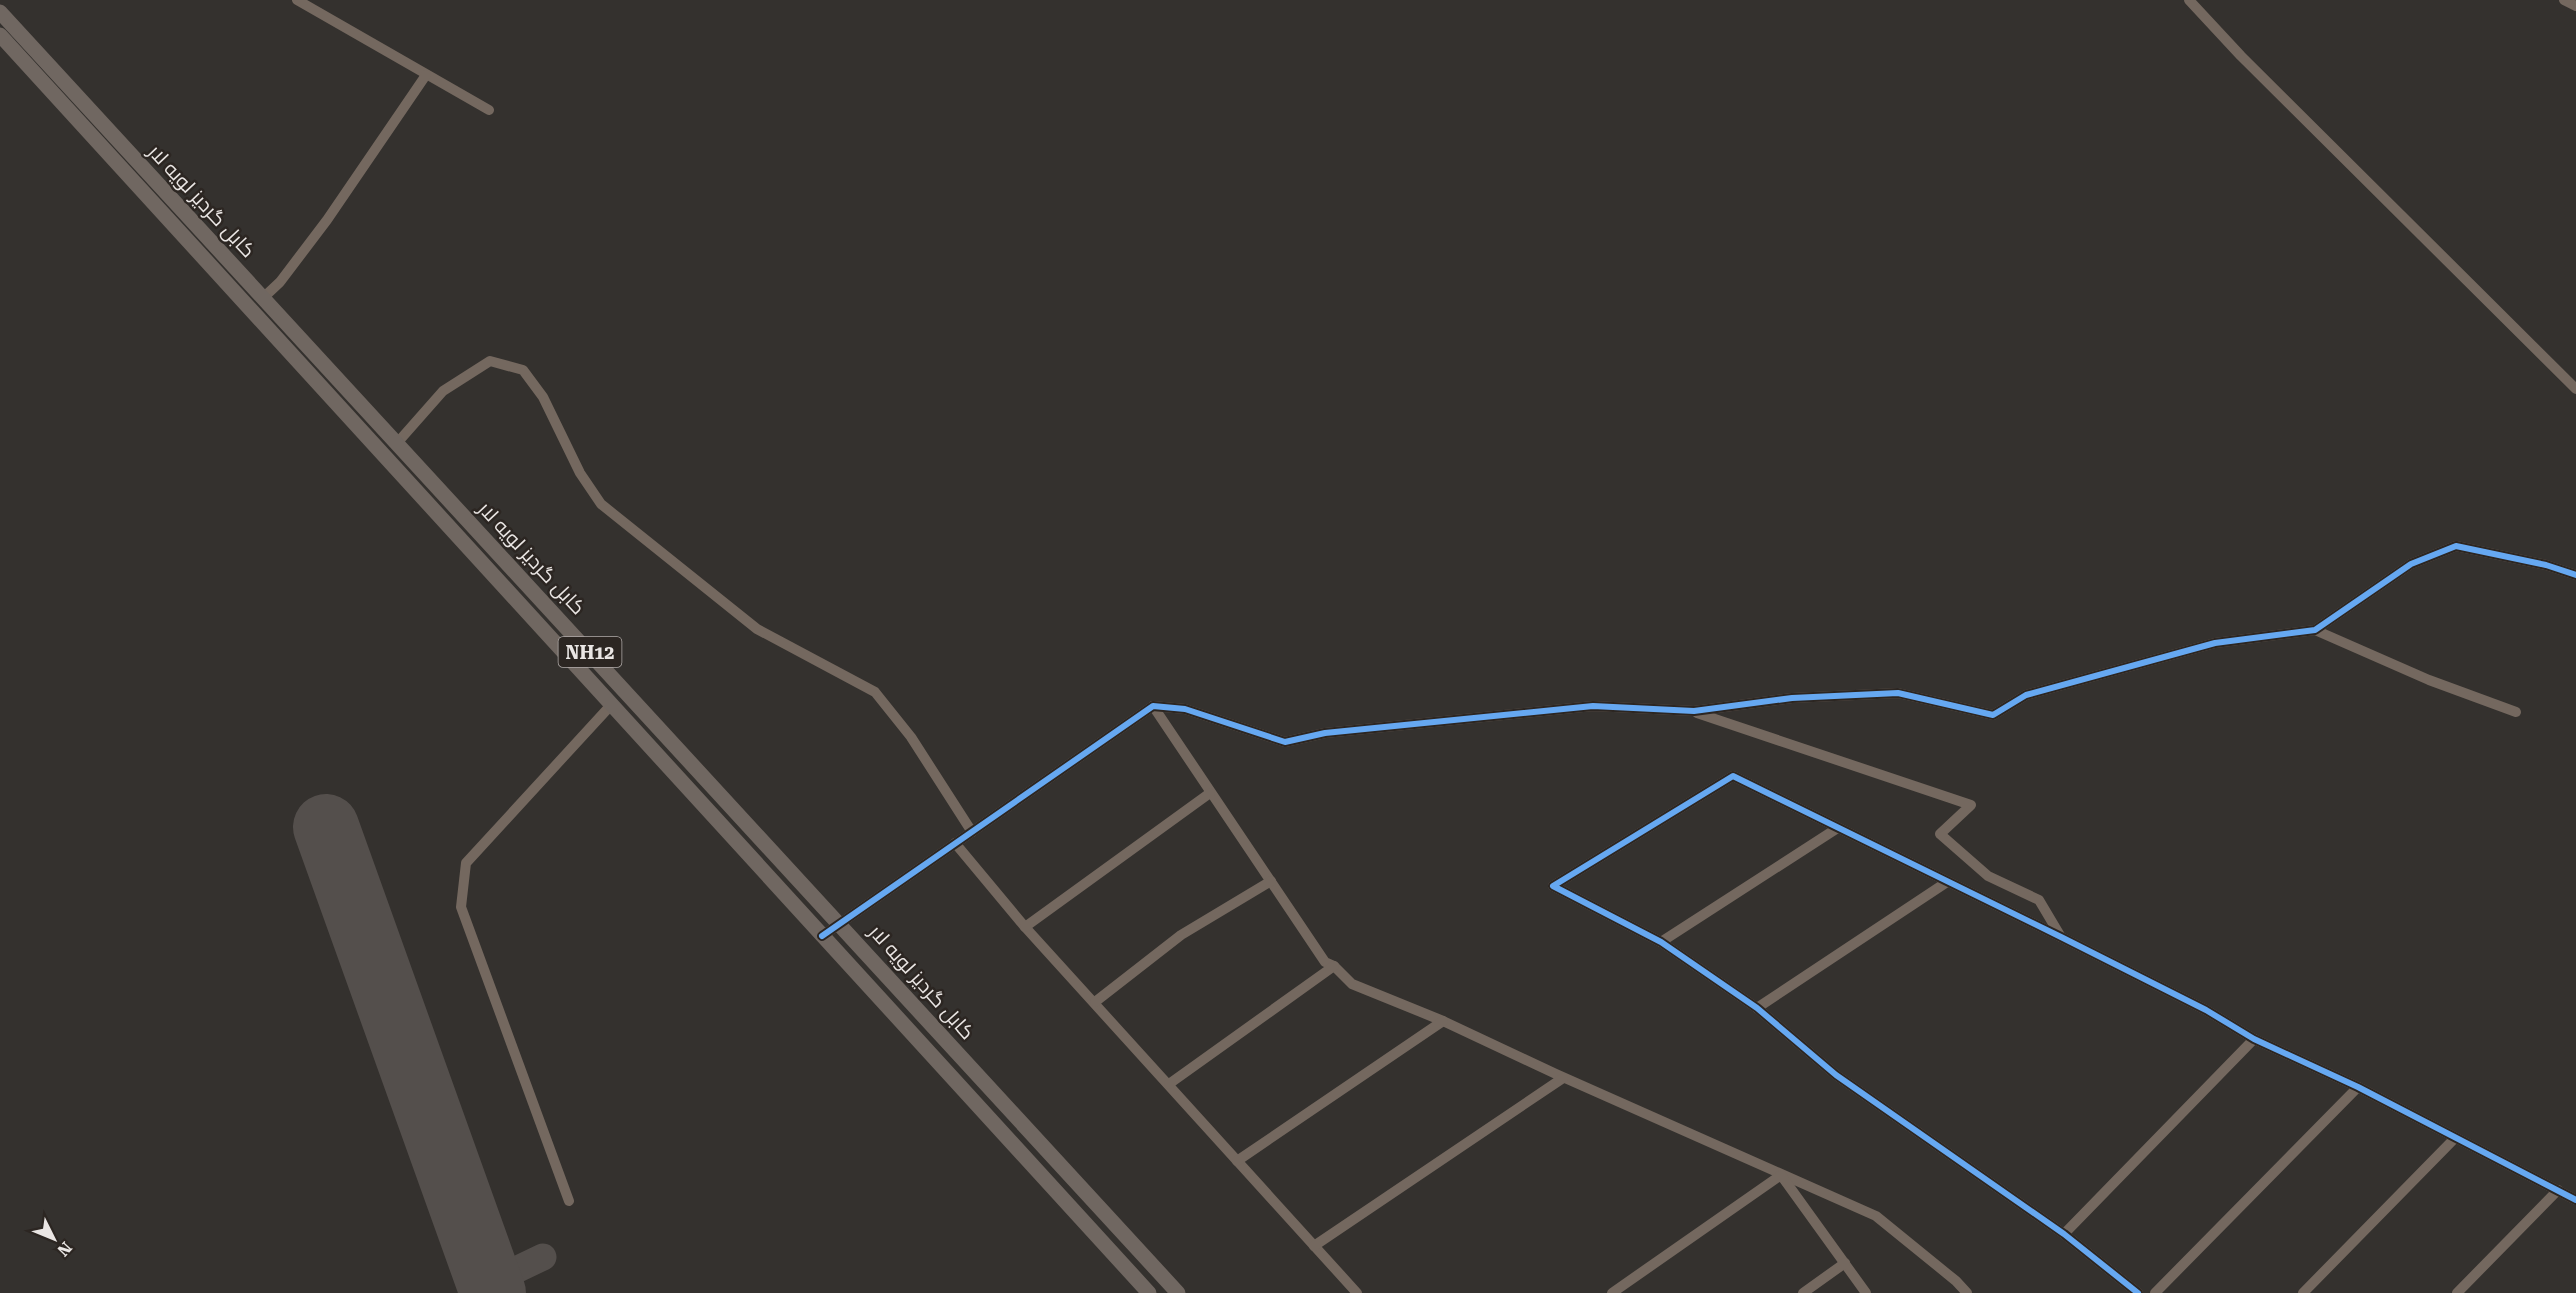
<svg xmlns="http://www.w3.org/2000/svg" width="2576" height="1293" viewBox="0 0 2576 1293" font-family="'Roboto Serif',Cairo,serif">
<rect width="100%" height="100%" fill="#34312e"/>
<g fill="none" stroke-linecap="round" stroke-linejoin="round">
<polyline stroke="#544f4c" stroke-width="27" points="489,1283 543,1257"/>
<polyline stroke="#544f4c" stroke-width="66" points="326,827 493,1293"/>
<g stroke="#74685f" stroke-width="10">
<polyline points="297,0 489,110"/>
<polyline points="2189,0 2241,56 2576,389"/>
<polyline points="2564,0 2576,6"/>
<polyline points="263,298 280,282 327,220 426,75"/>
<polyline points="398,442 443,391 490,361 523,370 543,397 580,473 601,504 757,629 875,692 911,737 972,832"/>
<polyline points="2315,630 2429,680 2516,712"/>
<polyline points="1153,706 1325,962 1334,966 1352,984 1443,1021 1556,1074 1876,1216 1956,1281 1967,1293"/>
<polyline points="1697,713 1971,805 1940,834 1988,876 2039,900 2061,937"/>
<polyline points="955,843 1025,927 1357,1293"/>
<polyline points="1025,927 1210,793"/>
<polyline points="822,936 1153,706 1185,709 1285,742 1325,733 1593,706 1694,711 1792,698 1898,693 1993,715 2026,695 2215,643 2315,630 2411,564 2456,546 2546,565 2576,575"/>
<polyline points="1661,942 1836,829"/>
<polyline points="1095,1002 1181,935 1271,881"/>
<polyline points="1757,1008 1947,882"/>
<polyline points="1169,1084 1334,966"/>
<polyline points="1237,1161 1443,1021"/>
<polyline points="569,1201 461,907 466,863 612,704"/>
<polyline points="2064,1234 2254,1039"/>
<polyline points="1314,1246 1563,1078"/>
<polyline points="1612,1293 1781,1175 1866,1293"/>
<polyline points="1803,1293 1845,1263"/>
<polyline points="2138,1293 2064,1234 1836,1075 1757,1008 1661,942 1553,886 1733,776 2061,937 2206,1010 2254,1039 2358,1087 2576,1200"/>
<polyline points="2155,1293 2358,1087"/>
<polyline points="2303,1293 2455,1138"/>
<polyline points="2457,1293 2558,1190"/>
</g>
<g stroke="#706761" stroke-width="15">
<polyline points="0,12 1178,1293"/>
<polyline points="0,35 1149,1293"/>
</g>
<g stroke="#2c2622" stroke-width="10">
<g id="cycleway">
<polyline points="822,936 1153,706 1185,709 1285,742 1325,733 1593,706 1694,711 1792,698 1898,693 1993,715 2026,695 2215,643 2315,630 2411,564 2456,546 2546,565 2576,575"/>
<polyline points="2138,1293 2064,1234 1836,1075 1757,1008 1661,942 1553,886 1733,776 2061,937 2206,1010 2254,1039 2358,1087 2576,1200"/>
</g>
</g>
<use href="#cycleway" stroke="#66a8f1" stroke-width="6"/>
</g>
<g text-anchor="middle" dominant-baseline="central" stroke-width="5" stroke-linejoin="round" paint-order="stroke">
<rect fill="#2c2622" stroke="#b1acaa" stroke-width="1.5" x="558.5" y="637" width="63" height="30" rx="4.5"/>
<g font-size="18" font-weight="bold" fill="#eae6e4">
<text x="590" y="652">NH12</text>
</g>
<g font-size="20" fill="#eae6e4" stroke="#2c2622">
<text transform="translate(202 201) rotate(47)">کابل گردیز لویه لار</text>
<text transform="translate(532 558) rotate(47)">کابل گردیز لویه لار</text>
<text transform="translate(922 982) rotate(48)">کابل گردیز لویه لار</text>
</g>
</g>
<g transform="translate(54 1239) rotate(133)" stroke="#2c2622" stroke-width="4.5" paint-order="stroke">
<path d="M0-4.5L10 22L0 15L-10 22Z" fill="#eae6e4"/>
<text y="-9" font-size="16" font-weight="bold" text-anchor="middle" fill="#eae6e4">N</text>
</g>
</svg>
